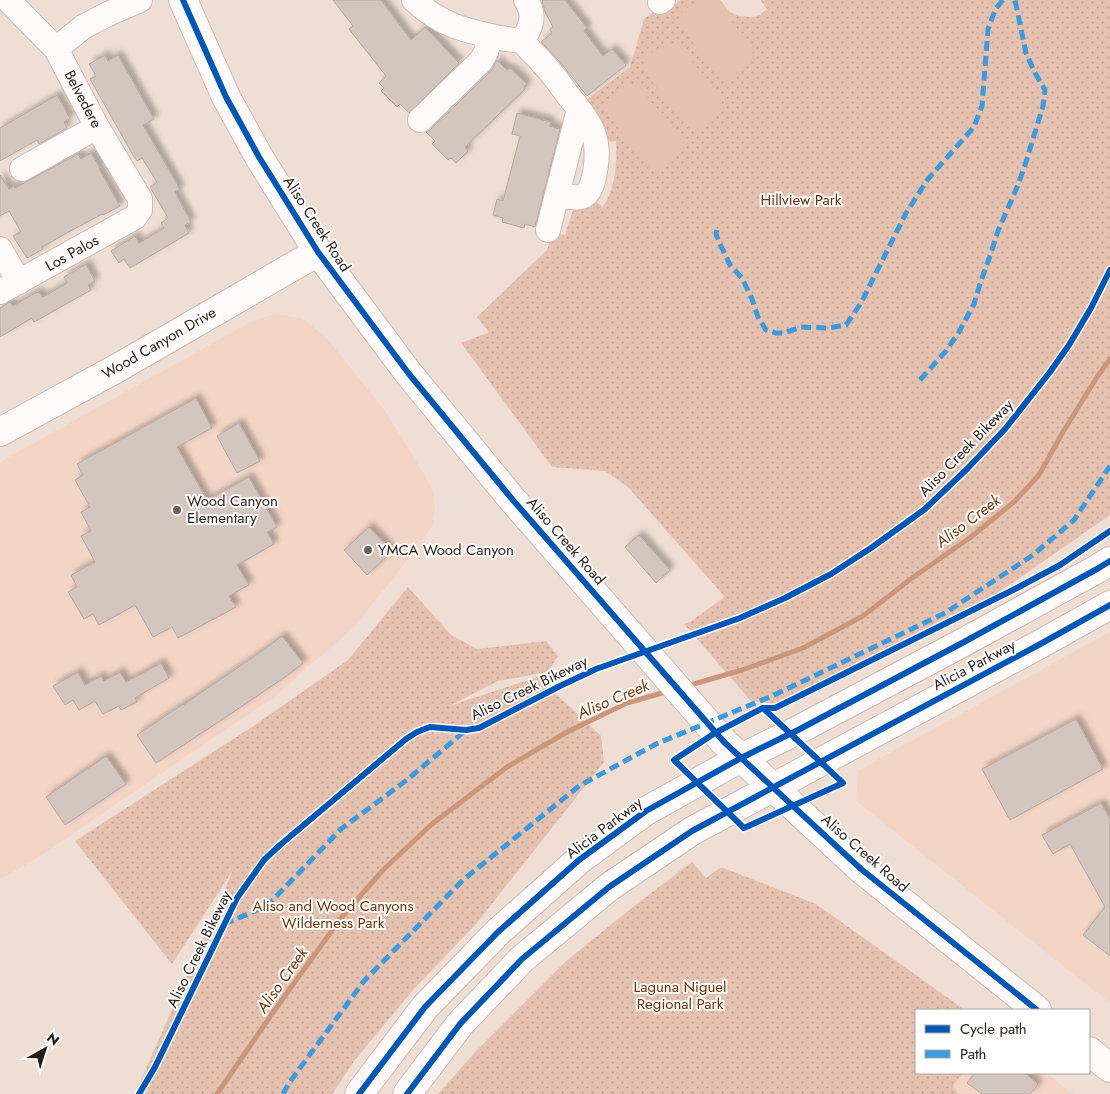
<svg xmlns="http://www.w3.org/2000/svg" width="1110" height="1094" font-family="Jost,sans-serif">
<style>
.built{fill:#f2d5c5}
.grass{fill:url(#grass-dots)}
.garden{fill:#e5c2af}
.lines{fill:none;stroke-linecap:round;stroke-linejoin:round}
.stream{stroke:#cb977a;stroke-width:5}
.building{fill:#d2c6be;stroke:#b6a9a2;filter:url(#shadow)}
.minor-casing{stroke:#cabcb4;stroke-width:26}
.major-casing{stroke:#cabcb4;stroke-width:30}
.minor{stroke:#fdfaf9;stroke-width:24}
.major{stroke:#fdfaf9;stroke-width:28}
.quiet{stroke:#3c9bdf;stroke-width:5;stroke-dasharray:10 5;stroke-linecap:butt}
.cycleway-casing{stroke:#fff;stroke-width:9}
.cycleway{stroke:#0057b8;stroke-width:6}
.poi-dot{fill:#6c5f58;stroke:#fff;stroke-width:2}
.labels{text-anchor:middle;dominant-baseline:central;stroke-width:4;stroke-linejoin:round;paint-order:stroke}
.street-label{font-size:15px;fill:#261b15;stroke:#fff}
.park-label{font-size:15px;fill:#6e3001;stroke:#fff}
.poi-label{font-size:15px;fill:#261b15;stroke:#fff;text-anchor:start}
.water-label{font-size:16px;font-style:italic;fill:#76380b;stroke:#fff}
</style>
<defs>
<pattern id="grass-dots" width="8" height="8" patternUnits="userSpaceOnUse" patternTransform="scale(1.25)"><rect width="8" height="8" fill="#e5c2af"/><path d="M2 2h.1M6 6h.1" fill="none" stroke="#c4a696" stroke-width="1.8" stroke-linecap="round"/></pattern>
<filter id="shadow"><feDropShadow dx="4.5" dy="-4.5" stdDeviation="2.5" flood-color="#0004"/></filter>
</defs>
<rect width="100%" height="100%" fill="#efded4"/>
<path class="built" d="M274,314L301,318L325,336L385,411L424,474L433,492L435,508L432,526L417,548L354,627L275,696L37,858L8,875L0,878V462L251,322Z
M1110,632V1003L856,801L859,770Z
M963,1073H1046L1073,1094H957L953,1086Z"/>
<path class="grass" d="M680,0H720L730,12L738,16L752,17L760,15L767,9L761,1V0H1110V515L995,595L964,611L776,704L751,701L684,624L690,622L723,598L724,596L628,487L605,471L552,467L461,343L489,332L477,317L547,250L552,234L555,233L565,235L574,207L594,200L603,207C616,186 617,165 616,141L604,142L585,101L630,67L644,19L660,7L667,10Z
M408,587L451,635L477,649L546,641L558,656L548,672L498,681L449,706L538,677L601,736L604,762L476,924L413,990L355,1060L332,1094H135L233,870L172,964L75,841L255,725L348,660Z
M692,862L706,878L721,867L816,904L965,1010H916V1073H963L953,1086L958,1094H438L477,1050L566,961L638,903Z"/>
<path class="garden" d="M698,0H716L753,50L752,60L728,79L718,76L678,23L682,12Z
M667,42L680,45L722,100L721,111L699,128L687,127L643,70L644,58Z
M625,85L639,86L683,142L681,152L659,171L649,168L605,111L606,101Z"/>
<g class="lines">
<path class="stream" d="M687,686L742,670L803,648L863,616L912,578L971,537L1015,501L1039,475L1063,432L1097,377L1110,359
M217,1094L274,1011L341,918L383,870L432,824L507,767L567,732L627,703L669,691"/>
</g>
<path class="building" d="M333,0H381L411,40L425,27L459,63L409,113L400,104L397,107L381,91L384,88L379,83L386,76L349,29L353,26Z
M542,0H565L587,28L584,31L603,56L612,49L626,65L587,96L560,62L541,42L552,33L550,29L553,27L545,12Z
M105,55L108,61L118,55L154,119L143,125L180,189L175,192L191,222L185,225L189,233L130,268L124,259L119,263L111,251L135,236L139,243L164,228L161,223L168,218L150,187L157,182L142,158L137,161L134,157L90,79L96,76L89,64Z
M497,60L507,70L510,68L527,84L524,87L525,89L465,147L468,151L456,163L451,158L448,160L432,144L435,141L426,132L430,130L491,71Z
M57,95L70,118L64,122L67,128L39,144L37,140L0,161V128Z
M517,113L551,122L549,126L560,129L535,227L525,224L524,228L502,222L503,218L493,215L497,199L503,201L520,136L512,134Z
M91,153L100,168L99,169L120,206L103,215L102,214L76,228L42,247L43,249L27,258L13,236L21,232L9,211L0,216V175L9,189L14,186L15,188L78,154L81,159Z
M86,264L95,281L88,285L91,290L34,322L32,318L0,337V308L10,302L13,306L35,293L39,292L43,297L67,283L64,277Z
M196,398L212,428L177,447L207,500L249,477L277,527L267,532L274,544L237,565L249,585L229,596L236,607L178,638L172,627L153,637L135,605L99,625L93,614L84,619L68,592L77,587L71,575L95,562L81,536L91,531L81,512L90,507L75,480L83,475L77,464Z
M239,423L260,461L237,473L217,436Z
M369,527L392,551L367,575L344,550Z
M639,535L670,570L656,583L625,547Z
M282,636L303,663L285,677L226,717L156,763L137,735L183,704V705L265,649Z
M161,663L169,678L135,698L137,702L121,710L119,706L103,714L95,701L79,710L73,700L65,705L53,686L78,672L85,685L101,676L104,681L120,672L126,682Z
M1076,719L1103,769L1010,820L982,769Z
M106,756L126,784L65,825L46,797Z
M1101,803L1110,819V956L1083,935L1105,907L1070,844L1053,854L1042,835Z
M975,1073H1025L1038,1084L1030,1094H982L967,1083Z"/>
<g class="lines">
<g class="minor-casing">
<path id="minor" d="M414,0C442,26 464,30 500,38C505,39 518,40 522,42C525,43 528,48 530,50C544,63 556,78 567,94C576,105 587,118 593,132C599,148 597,165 593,181C587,203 575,198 557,194
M660,2L663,0
M522,42C531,27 536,16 526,0
M56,49L83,27L108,14L140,0
M420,120L481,61L486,52L490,36
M22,169L97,127
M548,230L579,109
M0,249L19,282
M0,292L135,217L140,210V199L97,127L56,49L8,0"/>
</g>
<g class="major-casing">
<path id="major" d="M183,0L226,97L259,157L318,252L409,374L512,499L724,742L861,869L1037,1010
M0,432L121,366L318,252
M1089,1051L1110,1068
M359,1094L425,1007L498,932L579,860L646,811L741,758L798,730L964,642L1097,569L1110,561
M407,1094L460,1024L522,959L609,887L692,831L1044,642L1110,605"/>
</g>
<use href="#minor" class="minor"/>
<use href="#major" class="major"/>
<path class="quiet" d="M717,230L716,234L720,244L730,265L742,278L752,299L758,317L766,330L776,333H784L801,327L828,328L846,325L861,303L906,213L928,179L974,127L982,106L988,29L996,8L1003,0
M920,380L946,351L959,332L974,304L980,284L991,253L998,231L1018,185L1026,162L1043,106L1045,90L1034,71L1026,53L1015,0
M224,924L267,906L341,829L407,780L466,730
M283,1094L289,1083L364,981L463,880L579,786L656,744L772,696L945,613L1033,555L1074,520L1110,466"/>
<g class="cycleway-casing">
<path id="cycleway" d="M183,0L226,97L259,157L318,252L409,374L512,499L724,742L861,869L1037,1010
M763,708L843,783L744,828L674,760L715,733L763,708H775L1015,589L1060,565L1110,531
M139,1094L155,1067L237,898L264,860L280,845L406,739L417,732L430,727L466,730L479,728L560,686L596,669L740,618L785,598L831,574L871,548L925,509L967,469L1005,429L1050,372L1069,345L1091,308L1110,270
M359,1094L425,1007L498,932L579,860L646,811L741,758L798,730L964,642L1097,569L1110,561
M407,1094L460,1024L522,959L609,887L692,831L1044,642L1110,605"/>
</g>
<use href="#cycleway" class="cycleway"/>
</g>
<g class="poi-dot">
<circle cx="177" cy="510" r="5"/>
<circle cx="368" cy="550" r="5"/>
</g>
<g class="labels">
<g class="street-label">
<text transform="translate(83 99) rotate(62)">Belvedere</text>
<text transform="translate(317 224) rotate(57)">Aliso Creek Road</text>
<text transform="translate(72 253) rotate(-29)">Los Palos</text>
<text transform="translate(159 343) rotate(-30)">Wood Canyon Drive</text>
<text transform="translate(966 448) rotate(-46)">Aliso Creek Bikeway</text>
<text transform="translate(566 541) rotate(49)">Aliso Creek Road</text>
<text transform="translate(974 665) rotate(-28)">Alicia Parkway</text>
<text transform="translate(529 688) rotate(-26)">Aliso Creek Bikeway</text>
<text transform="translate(604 828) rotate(-37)">Alicia Parkway</text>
<text transform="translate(865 853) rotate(41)">Aliso Creek Road</text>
<text transform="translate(199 949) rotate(-64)">Aliso Creek Bikeway</text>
</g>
<g class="park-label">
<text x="801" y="200">Hillview Park</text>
<text x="333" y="906">Aliso and Wood Canyons<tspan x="333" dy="17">Wilderness Park</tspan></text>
<text x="680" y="987">Laguna Niguel<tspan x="680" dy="17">Regional Park</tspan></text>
</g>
<g class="poi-label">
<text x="187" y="501">Wood Canyon<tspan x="187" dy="17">Elementary</tspan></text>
<text x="378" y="550">YMCA Wood Canyon</text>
</g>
<g class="water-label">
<text transform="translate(968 521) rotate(-37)">Aliso Creek</text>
<text transform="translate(613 699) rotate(-23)">Aliso Creek</text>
<text transform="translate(282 980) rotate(-55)">Aliso Creek</text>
</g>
</g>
<rect x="915" y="1009" width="175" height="65" fill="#ffffff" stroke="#a8a4a1"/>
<rect x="925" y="1025" width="25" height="8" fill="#0057b8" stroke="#a8a4a1"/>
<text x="960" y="1034" font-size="15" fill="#261b15">Cycle path</text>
<rect x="925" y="1050" width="25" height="8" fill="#3c9bdf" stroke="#a8a4a1"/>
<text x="960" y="1059" font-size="15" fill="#261b15">Path</text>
<g transform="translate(45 1049) rotate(39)" stroke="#ffffff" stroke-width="4" paint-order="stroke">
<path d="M0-4L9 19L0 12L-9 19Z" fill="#261b15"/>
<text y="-8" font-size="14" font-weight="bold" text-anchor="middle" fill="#261b15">N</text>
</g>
</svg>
